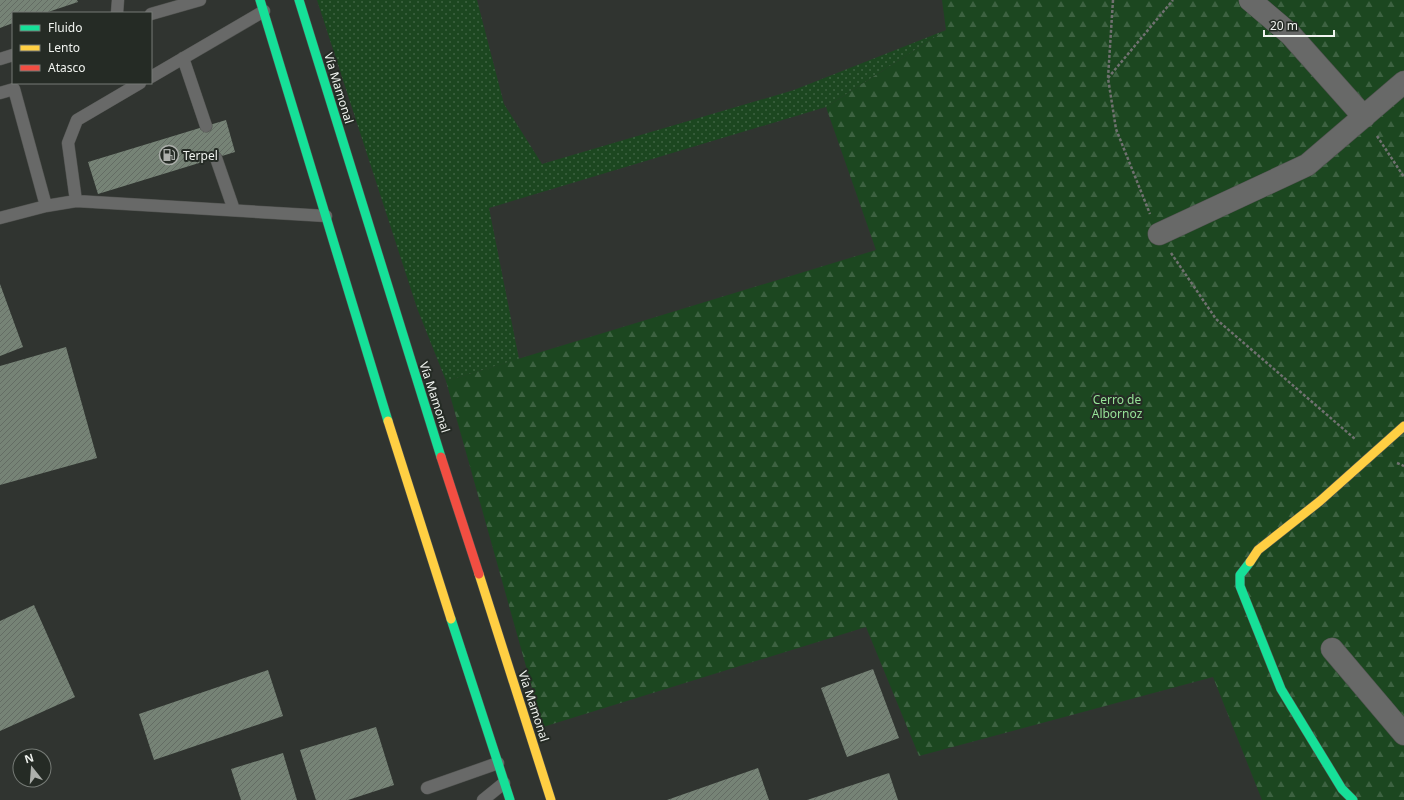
<svg xmlns="http://www.w3.org/2000/svg" width="1404" height="800" font-family="'Noto Sans',sans-serif">
<style>
.grass{fill:url(#grass-dots)}
.forest{fill:url(#forest-firs)}
.building{fill:url(#building-hatch)}
.lines{fill:none;stroke-linecap:round;stroke-linejoin:round}
.lane-casing{stroke:#50524f;stroke-width:13}
.street-casing{stroke:#50524f;stroke-width:23}
.fast-casing{stroke:#50524f;stroke-width:10}
.slow-casing{stroke:#50524f;stroke-width:10}
.jam-casing{stroke:#50524f;stroke-width:10}
.path{stroke:#707170;stroke-width:2.5;stroke-dasharray:3 2;stroke-linecap:butt}
.lane{stroke:#686968;stroke-width:12}
.street{stroke:#686968;stroke-width:22}
.fast{stroke:#16e098;stroke-width:9}
.slow{stroke:#ffcf43;stroke-width:9}
.jam{stroke:#f24e42;stroke-width:9}
.labels{text-anchor:middle;dominant-baseline:central;stroke-width:4;stroke-linejoin:round;paint-order:stroke}
.street-label{font-size:12px;fill:#f0f3ef;stroke:#252b25}
.poi-label{font-size:12px;fill:#f0f3ef;stroke:#252b25;text-anchor:start}
.park-label{font-size:12px;fill:#97e398;stroke:#252b25}
</style>
<defs>
<pattern id="grass-dots" width="8" height="8" patternUnits="userSpaceOnUse"><rect width="8" height="8" fill="#1c4720"/><path d="M2 2h.1M6 6h.1" fill="none" stroke="#3d6241" stroke-width="1.8" stroke-linecap="round"/></pattern>
<pattern id="forest-firs" width="22" height="20" patternUnits="userSpaceOnUse"><rect width="22" height="20" fill="#1c4720"/><path d="M5 1l3.5 6h-7zM16 11l3.5 6h-7z" fill="#3d6241"/></pattern>
<pattern id="building-hatch" width="6" height="6" patternUnits="userSpaceOnUse"><rect width="6" height="6" fill="#768376"/><path d="M-1 1l2-2M0 6l6-6M5 7l2-2" fill="none" stroke="#646c64"/></pattern>
</defs>
<rect width="100%" height="100%" fill="#303430"/>
<path class="grass" d="M317,0H477L504,104L542,164L794,90L946,30L826,107L489,208L519,359L446,381L417,308Z"/>
<path class="forest" d="M942,0H1404V800H1262L1213,677L919,756L866,627L543,727L446,381L876,250L826,107L946,30Z"/>
<path class="building" d="M0,0H77L78,2L45,13H13V23L0,28Z
M226,120L235,152L98,194L88,162Z
M0,284L23,347L0,356Z
M66,347L97,458L0,485V366Z
M34,605L75,697L0,731V621Z
M873,669L899,738L847,757L821,688Z
M268,670L283,716L154,760L139,714Z
M376,727L394,785L348,800H316L300,750Z
M283,753L297,800H241L231,769Z
M758,768L769,800H667Z
M889,773L898,800H807Z"/>
<g class="lines">
<g class="lane-casing">
<path id="lane" d="M117,13L118,0
M151,14L200,0
M183,58L206,126
M0,59L13,55
M151,77L264,11
M0,93L14,89L46,206
M216,158L234,210
M76,201L68,143L77,120L140,83
M0,218L46,206L76,201L326,216
M427,788L498,763
M483,800L504,783"/>
</g>
<g class="street-casing">
<path id="street" d="M1250,0L1290,34L1364,117
M1159,234L1307,165L1404,82
M1332,649L1404,734"/>
</g>
<g class="fast-casing">
<path id="fast" d="M260,0L388,421
M299,0L441,457
M1250,562L1240,575V586L1281,689L1342,789L1353,800
M451,619L510,800"/>
</g>
<g class="slow-casing">
<path id="slow" d="M388,421L451,619
M1250,562L1258,550L1320,501L1404,426
M479,574L551,800"/>
</g>
<g class="jam-casing">
<path id="jam" d="M441,457L479,574"/>
</g>
<path class="path" d="M1113,0L1108,78L1116,129L1150,214
M1108,78L1173,0
M1377,136L1404,177
M1171,253L1216,319L1355,439
M1397,463L1404,466"/>
<use href="#lane" class="lane"/>
<use href="#street" class="street"/>
<use href="#fast" class="fast"/>
<use href="#slow" class="slow"/>
<use href="#jam" class="jam"/>
</g>
<defs>
<g id="fuel-ring" transform="scale(1)"><circle r="9.5" fill="#252b25" stroke="#adb0ac" stroke-width="1.5"/><path d="M-5.5-6h7V0h2V4h1.3V-2.5L3-4.5l.8-.8L6-3V5H2.5V1h-1V6h-7ZM-4.2-4.7v3.2H.2V-4.7Z" fill="#adb0ac"/></g>
</defs>
<g fill-rule="evenodd">
<use href="#fuel-ring" x="169" y="155"/>
</g>
<g class="labels">
<g class="street-label">
<text transform="translate(339 88) rotate(73)">Vía Mamonal</text>
<text transform="translate(435 397) rotate(72)">Vía Mamonal</text>
<text transform="translate(534 706) rotate(72)">Vía Mamonal</text>
</g>
<g class="poi-label">
<text x="183" y="155">Terpel</text>
</g>
<g class="park-label">
<text x="1117" y="399">Cerro de<tspan x="1117" dy="14">Albornoz</tspan></text>
</g>
</g>
<rect x="12" y="12" width="140" height="72" fill="#252b25" stroke="#767b76"/>
<rect x="20" y="25" width="20" height="6" fill="#16e098" stroke="#767b76"/>
<text x="48" y="32" font-size="12" fill="#f0f3ef">Fluido</text>
<rect x="20" y="45" width="20" height="6" fill="#ffcf43" stroke="#767b76"/>
<text x="48" y="52" font-size="12" fill="#f0f3ef">Lento</text>
<rect x="20" y="65" width="20" height="6" fill="#f24e42" stroke="#767b76"/>
<text x="48" y="72" font-size="12" fill="#f0f3ef">Atasco</text>
<g transform="translate(32 768) rotate(343)"><circle r="19" fill="#252b25" stroke="#767b76"/>
<path d="M0-3L7 15L0 10L-7 15Z" fill="#adb0ac"/>
<text y="-6" font-size="11" font-weight="bold" text-anchor="middle" fill="#f0f3ef">N</text>
</g>
<path d="M1264 30v6h70v-6" fill="none" stroke="#f0f3ef" stroke-width="2"/>
<text x="1270" y="30" font-size="12" fill="#f0f3ef" stroke="#252b25" stroke-width="3" paint-order="stroke">20 m</text>
</svg>
